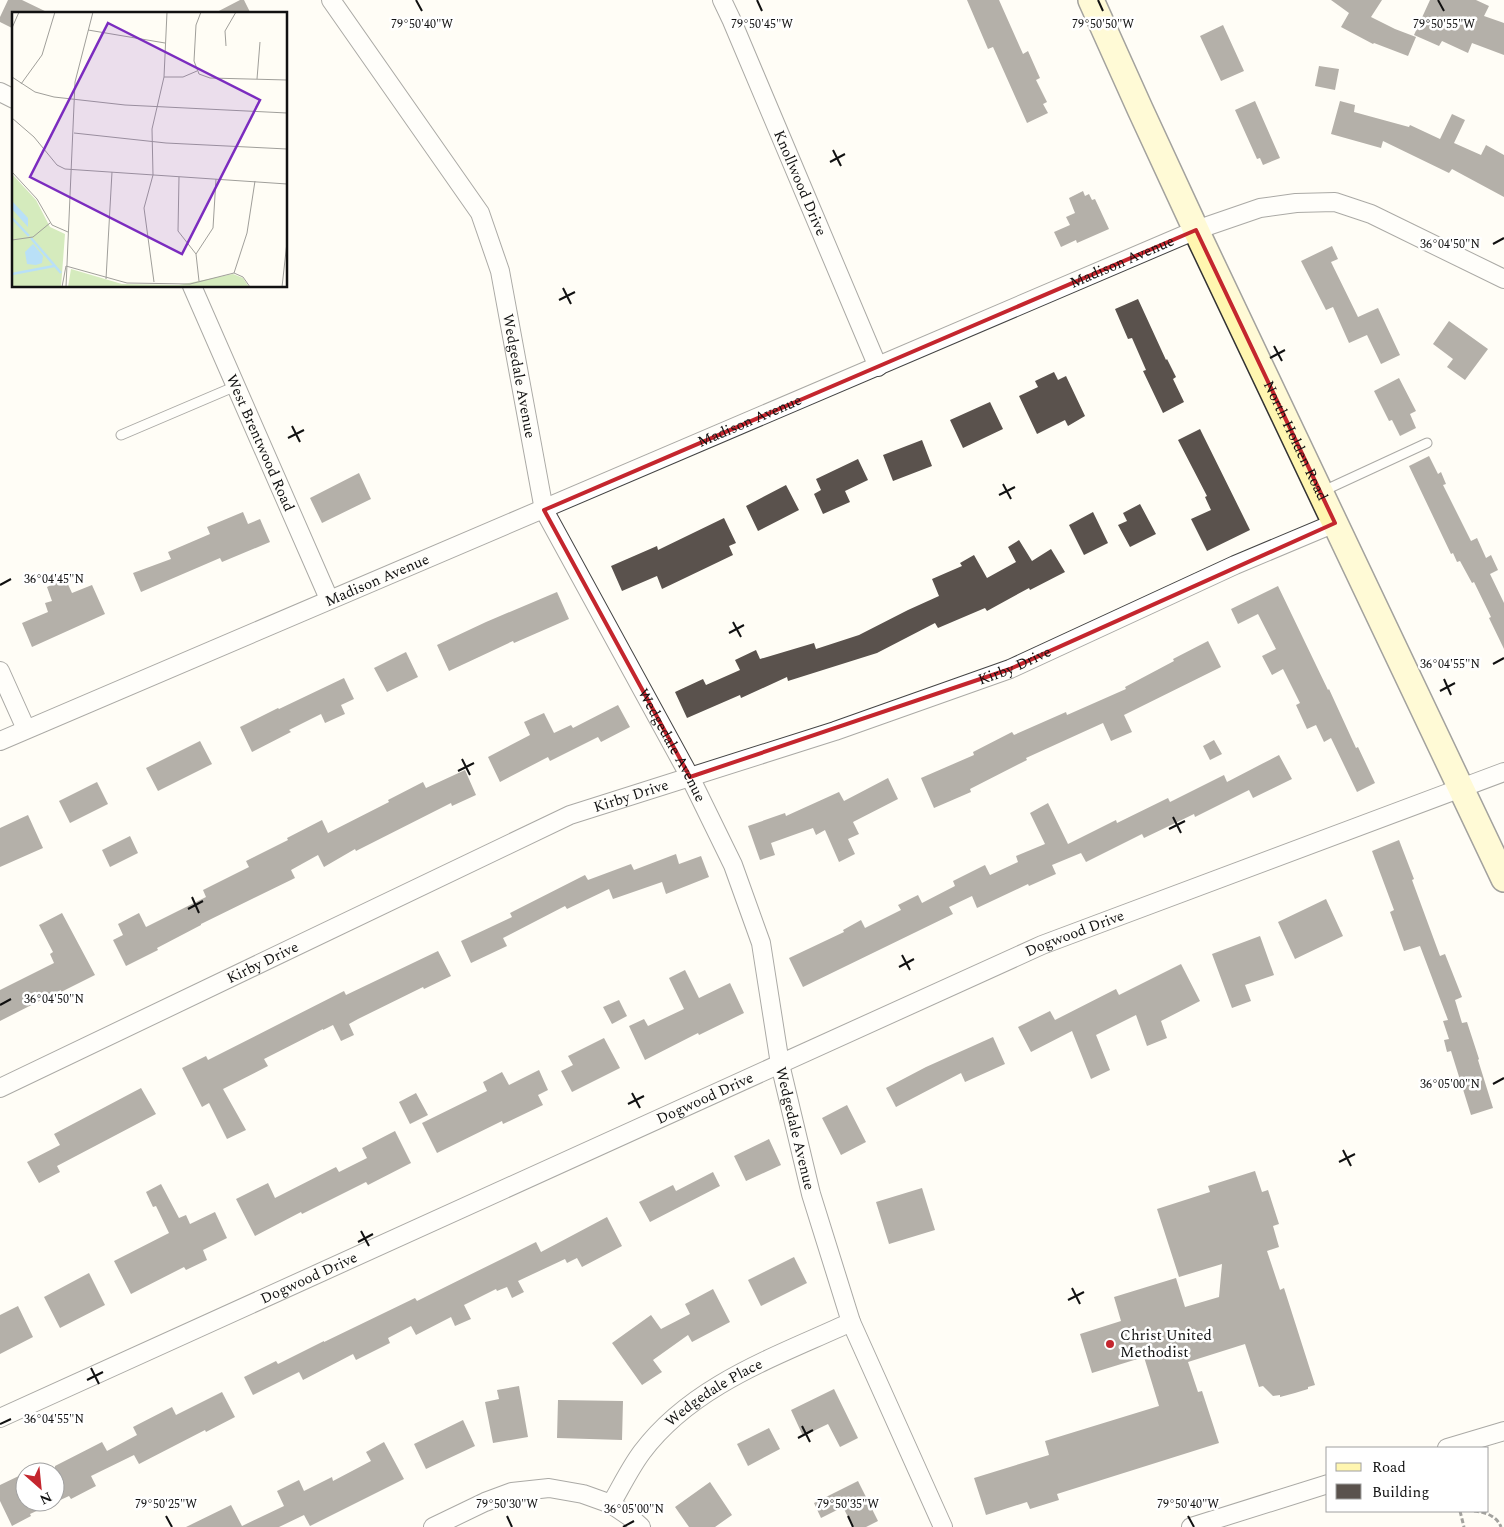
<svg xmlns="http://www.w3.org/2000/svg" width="1504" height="1527" font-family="Spectral,serif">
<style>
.building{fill:#5a524d}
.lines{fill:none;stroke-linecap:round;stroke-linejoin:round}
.lane-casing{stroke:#444;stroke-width:11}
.street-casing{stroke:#444;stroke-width:20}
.secondary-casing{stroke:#333;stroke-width:28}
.path{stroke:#333;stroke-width:3;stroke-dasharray:5 2.5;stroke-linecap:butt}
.lane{stroke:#fff;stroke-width:9}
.street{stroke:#fff;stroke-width:18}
.secondary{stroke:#fff6b0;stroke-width:25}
.marked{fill:none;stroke:#c4262e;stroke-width:4;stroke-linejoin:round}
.ticks{fill:none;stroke:#111;stroke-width:2}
.poi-dot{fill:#c4262e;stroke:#fff;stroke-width:2}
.labels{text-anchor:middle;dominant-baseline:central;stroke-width:5;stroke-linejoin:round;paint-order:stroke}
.street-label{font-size:15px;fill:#111;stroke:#fff}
.poi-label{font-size:15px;fill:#111;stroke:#fff;text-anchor:start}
.inset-river{fill:none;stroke:#b9e0f7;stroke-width:2.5}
.inset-road{fill:none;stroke:#a09f9a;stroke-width:1}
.view{fill:#7b2cbf;fill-opacity:0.15;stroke:#7b2cbf;stroke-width:2.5}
.inset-edge{fill:none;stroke:#111;stroke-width:2.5}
.ticks-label{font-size:12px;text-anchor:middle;fill:#111;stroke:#fff;stroke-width:5;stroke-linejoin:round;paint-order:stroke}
</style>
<rect width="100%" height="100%" fill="#fffdf5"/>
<path class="building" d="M8,0H22L51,14H14V29L0,22V17Z
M240,0H244L251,14H213Z
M967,0H999L1023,54L1028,51L1040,78L1036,80L1047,102L1043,104L1048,113L1027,123L993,47L988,49Z
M1331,0H1382L1371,17L1395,29L1416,37L1408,56L1374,43L1373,44L1341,27L1349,13Z
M1430,0H1476L1489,6L1484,16L1504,23V55L1472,43L1468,53L1442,41L1439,46L1414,35Z
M1223,25L1244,71L1221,81L1200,36Z
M1319,66L1339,69L1335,90L1315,86Z
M1255,101L1280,158L1263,165L1260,158L1257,159L1235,110Z
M1340,101L1355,105L1354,112L1409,127L1410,125L1440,139L1452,114L1465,120L1454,143L1481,155L1486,145L1504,155V197L1452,169L1449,173L1383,141L1381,148L1331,134Z
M1083,191L1085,196L1089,194L1092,200L1095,199L1109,229L1077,243L1076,240L1061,247L1054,232L1070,225L1066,217L1075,213L1069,198Z
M1332,246L1338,259L1331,262L1358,317L1378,308L1400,355L1381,364L1367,335L1349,343L1333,307L1326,310L1301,261Z
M1138,299L1166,360L1167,359L1176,377L1173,379L1184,402L1163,413L1143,371L1146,370L1132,338L1128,339L1115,309Z
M1449,321L1488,349L1465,380L1447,367L1453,359L1433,344Z
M1054,372L1058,380L1066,376L1085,416L1068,426L1065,420L1037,434L1019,396L1038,387L1035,381Z
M1399,378L1416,411L1410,414L1416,428L1400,436L1392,420L1389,421L1374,391Z
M990,402L1003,429L963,448L950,420Z
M1200,429L1250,530L1207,551L1191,519L1211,510L1205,497L1207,496L1178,440Z
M922,440L932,466L893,481L883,455Z
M1429,456L1438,474L1441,472L1446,484L1443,485L1471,541L1477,538L1486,558L1491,555L1498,570L1490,574L1504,603V649L1489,618L1491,617L1474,582L1472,583L1460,561L1457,562L1453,553L1451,554L1409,466Z
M858,459L868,480L845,491L850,502L823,514L814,494L821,490L816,479Z
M359,473L371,499L322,523L310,498Z
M786,485L799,510L758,531L746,506Z
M1140,504L1156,534L1130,547L1118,525L1127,521L1123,513Z
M243,512L248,524L260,519L270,542L222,562L220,558L141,592L133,573L171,559L168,552L210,534L207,527Z
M1093,512L1108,543L1084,555L1069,525Z
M724,518L736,543L729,546L733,555L662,589L657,576L622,591L611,566L657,546L658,550Z
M1019,540L1032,561L1051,549L1065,572L1030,590L1029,588L987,611L985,608L938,628L935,623L877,653L788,681L787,677L741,698L740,695L687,718L675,692L703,679L706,685L740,670L735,660L756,650L760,659L814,643L816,649L859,635L908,610L939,596L932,579L962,566L960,563L974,555L987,578L1016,562L1008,547Z
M65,578L72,593L92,585L105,614L32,647L22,623L48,612L45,603L52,601L47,587Z
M1278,586L1328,690L1329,689L1356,748L1358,747L1375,783L1357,792L1331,738L1324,742L1316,725L1307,729L1296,705L1300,703L1283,669L1272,675L1262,656L1276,649L1258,614L1238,624L1231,609Z
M557,592L569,619L514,643L513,641L449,671L437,645L486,622Z
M1208,641L1221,667L1124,715L1132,732L1111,741L1103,723L1026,758L1027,760L970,789L971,792L934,808L921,778L974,755L973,752L1012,732L1014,735L1066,712L1067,715L1126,689L1125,687L1174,661L1173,659Z
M406,652L418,677L387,692L374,668Z
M344,678L354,699L341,705L345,714L325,723L321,714L289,730L291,732L252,752L240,727L278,708L279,709Z
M618,705L630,727L601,742L598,737L550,761L548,757L500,782L488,757L530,735L524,722L544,713L554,733L571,725L573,728Z
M1214,740L1222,754L1210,760L1203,746Z
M200,741L212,764L158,791L146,768Z
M1279,755L1292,779L1253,798L1249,790L1195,817L1194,814L1144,838L1142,834L1086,862L1081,853L1052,865L1056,874L1029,886L1028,884L977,908L972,896L949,907L953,914L803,987L789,958L844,932L843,930L861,920L865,928L901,910L898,905L918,895L922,903L955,886L953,881L985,865L990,875L1018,862L1016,856L1045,844L1030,813L1048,803L1068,844L1116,820L1117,823L1168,798L1170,802L1224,775L1227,782Z
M465,770L476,795L452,806L451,803L356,851L355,849L324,867L318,855L291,870L295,878L201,924V925L157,948L158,950L126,966L113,940L123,935L118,924L139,913L146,927L206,897L203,890L249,867L246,861L288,840L287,838L322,820L328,833L389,802L388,800L423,782L426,788Z
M888,778L898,799L853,822L859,834L848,839L855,854L839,862L825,830L816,835L813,828L771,843L775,855L760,860L748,826L785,813L786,816L839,792L844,801Z
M97,782L108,804L70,823L59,801Z
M28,815L43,848L0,867V828Z
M130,836L138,853L110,867L102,850Z
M1399,840L1414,879L1412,880L1440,956L1445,954L1462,997L1455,1000L1462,1023L1467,1022L1479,1059L1478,1060L1493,1108L1471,1115L1451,1051L1447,1052L1444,1040L1449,1039L1443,1021L1448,1020L1420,946L1404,951L1390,912L1394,910L1372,851Z
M676,854L679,864L701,856L709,877L666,894L662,882L613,899L609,889L567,909L565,906L503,938L507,946L471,963L461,941L512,917L510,913L585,875L588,880L631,864L634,870Z
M1326,899L1343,936L1295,959L1278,922Z
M62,913L95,975L61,992V990L0,1021V990L54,963L50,954L53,952L39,925Z
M1260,936L1274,975L1245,985L1251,1001L1232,1008L1212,954Z
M438,951L451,976L424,989L423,987L358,1019L349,1024L354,1035L341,1041L333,1025L323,1030V1029L264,1059L268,1066L223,1089L246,1130L227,1139L209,1103L202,1107L182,1068L206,1056L208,1060L344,991L346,995Z
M1181,964L1200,1001L1161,1021L1167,1038L1147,1046L1136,1015L1096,1035L1110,1070L1091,1079L1072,1031L1031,1052L1018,1027L1050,1011L1055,1020L1116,989L1119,995Z
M685,970L699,998L730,983L744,1013L699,1035L698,1033L645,1060L629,1026L644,1019L648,1026L684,1009L669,978Z
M619,1000L627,1016L612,1024L603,1007Z
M993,1037L1005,1064L965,1082L961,1073L896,1107L886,1088L926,1067Z
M604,1038L620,1068L572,1092L561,1071L573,1065L568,1056Z
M539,1070L548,1090L538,1095L543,1105L503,1124L502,1121L437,1153L422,1123L487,1091L483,1082L502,1072L509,1085Z
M141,1088L156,1114L57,1166L60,1172L39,1183L27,1162L60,1145L54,1134Z
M416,1093L428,1115L410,1124L399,1102Z
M847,1105L866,1142L841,1155L822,1118Z
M395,1131L411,1163L368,1185L366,1182L302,1214L301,1212L255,1236L236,1199L268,1183L275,1198L336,1167L339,1172L367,1158L362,1148Z
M769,1139L781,1165L746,1181L734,1156Z
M1255,1171L1262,1192L1268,1190L1279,1224L1273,1226L1279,1247L1267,1251L1280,1290L1284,1288L1315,1385L1308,1387V1389L1295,1393L1280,1397V1395L1273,1396L1263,1386L1259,1387L1245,1344L1188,1362L1198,1392L1202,1391L1219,1443L1057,1494L1059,1500L1030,1509L1027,1502L986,1515L974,1478L1049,1455L1045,1441L1159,1406L1144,1357L1092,1373L1080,1334L1121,1321L1114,1297L1176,1278L1185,1307L1219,1297L1222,1264L1179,1277L1157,1209L1210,1192L1208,1186Z
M713,1172L720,1186L650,1222L639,1202L673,1185L676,1191Z
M161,1184L179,1218L186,1215L190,1224L215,1212L227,1238L203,1250L207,1260L186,1270L184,1267L131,1294L114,1261L169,1233L156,1206L153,1207L146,1192Z
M922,1188L935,1230L889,1244L876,1202Z
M607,1217L622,1246L582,1267L577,1258L567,1263L565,1259L518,1281L524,1292L512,1298L507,1287L497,1291L496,1289L464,1305L471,1319L455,1326L451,1317L416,1335L411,1326L388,1338L390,1343L356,1360L353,1354L303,1380L299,1372L253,1395L244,1377L276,1361L278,1364L324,1341V1342L415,1298L417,1301L536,1242L541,1252Z
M794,1257L807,1283L761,1306L748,1280Z
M89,1273L105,1305L60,1328L44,1297Z
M713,1289L730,1322L692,1342L688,1335L653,1360L662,1372L642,1385L612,1343L651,1315L661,1329L690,1314L685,1304Z
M18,1306L33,1337L0,1354V1315Z
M519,1386L528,1437L493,1443L485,1402L499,1399L497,1390Z
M834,1389L858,1438L840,1447L828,1424L803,1436L791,1410Z
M222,1392L235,1417L206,1432L205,1430L139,1464L134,1455L91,1476L96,1486L71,1499L69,1496L30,1514L31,1516L12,1526L0,1501V1485L25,1473V1502H55V1466L102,1442L107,1451L137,1435L133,1427L172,1407L176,1415Z
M558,1400L623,1401L622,1440L557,1438Z
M463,1420L475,1446L426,1469L414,1444Z
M769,1428L780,1449L748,1466L737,1444Z
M384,1442L404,1479L310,1526L304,1515L279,1527H186L231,1505L242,1526L284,1506L277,1491L299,1480L304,1491L332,1477L333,1481L371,1461L366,1452Z
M858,1481L878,1521L866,1527H853L843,1507L821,1518L814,1503Z
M710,1482L732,1515L715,1527H689L675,1507Z"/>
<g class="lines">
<g class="lane-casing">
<path id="lane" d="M121,435L236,386
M1321,492L1427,443"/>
</g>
<g class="street-casing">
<g id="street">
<path id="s1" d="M331,0L480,213L500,271L544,510L690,777L733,865L761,943L780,1064L811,1194L851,1322L943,1527"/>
<path id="s2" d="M722,0L732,21L878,367"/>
<path d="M0,92L14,99"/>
<path id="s3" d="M192,286L329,599"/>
<path d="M0,671L26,729"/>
<path id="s4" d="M0,741L1196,230L1260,208L1296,203L1335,202L1371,214L1504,279"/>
<path id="s5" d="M0,1088L570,815L835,731L1010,669L1235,565L1335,523"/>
<path id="s6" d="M0,1418L1042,945L1504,772"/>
<path d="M1447,1448L1504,1431"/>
<path id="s7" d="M611,1504C621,1487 630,1468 642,1452C693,1384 778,1356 851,1322"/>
<path d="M433,1527L485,1502L512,1492L549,1488L583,1494L611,1504L630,1517L641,1527"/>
<path d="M1191,1527L1328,1484"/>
</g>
</g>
<g class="secondary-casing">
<g id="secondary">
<path id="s8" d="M1091,0L1140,109L1202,243L1504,879"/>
</g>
</g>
<path class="path" d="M1460,1511L1464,1527
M1474,1511C1485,1512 1497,1516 1501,1527"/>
<use href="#lane" class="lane"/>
<use href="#street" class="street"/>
<use href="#secondary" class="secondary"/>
</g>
<path d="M0 0H1504V1527H0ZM1196,230L1335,523L1010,669L690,777L544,510Z" fill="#fffdf5" fill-opacity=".55" fill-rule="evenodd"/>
<path class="marked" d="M1196,230L1335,523L1010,669L690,777L544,510Z"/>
<path class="ticks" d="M416,0L422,11M757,0L762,11M1098,0L1103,11M1438,0L1444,11M833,150L841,166M830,162L845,154M1493,244L1504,238M563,288L571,304M559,300L575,292M1274,346L1282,361M1270,358L1285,350M292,426L300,442M288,438L304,430M1003,484L1011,499M999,495L1015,487M0,585L11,579M733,622L741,637M729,633L744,625M1493,664L1504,658M1444,679L1451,695M1440,691L1455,683M462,759L470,775M458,771L474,763M1173,817L1181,833M1169,829L1185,821M192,897L199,913M188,909L203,901M902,955L910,970M899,967L914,959M0,1005L11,999M1493,1084L1504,1078M632,1093L640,1108M628,1104L644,1096M1343,1150L1351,1166M1339,1162L1355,1154M361,1231L369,1246M358,1242L373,1234M1072,1288L1080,1304M1068,1300L1084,1292M91,1368L99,1384M87,1380L103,1372M0,1424L11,1419M802,1426L810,1442M798,1438L813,1430M166,1516L172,1527M507,1516L512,1527M848,1516L853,1527M1188,1516L1194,1527M623,1527L634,1521"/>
<circle class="poi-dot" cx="1110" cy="1344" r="5"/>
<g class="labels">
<g class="street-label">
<text stroke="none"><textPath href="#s2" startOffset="199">Knollwood Drive</textPath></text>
<text stroke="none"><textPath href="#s4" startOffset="1220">Madison Avenue</textPath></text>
<text stroke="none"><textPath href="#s1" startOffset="428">Wedgedale Avenue</textPath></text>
<text stroke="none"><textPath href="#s4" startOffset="815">Madison Avenue</textPath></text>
<text stroke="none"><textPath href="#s8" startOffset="486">North Holden Road</textPath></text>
<text stroke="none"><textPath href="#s3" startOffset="171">West Brentwood Road</textPath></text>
<text stroke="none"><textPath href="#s4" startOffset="410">Madison Avenue</textPath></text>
<text stroke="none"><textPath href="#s5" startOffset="1101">Kirby Drive</textPath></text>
<text stroke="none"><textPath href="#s1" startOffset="832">Wedgedale Avenue</textPath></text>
<text stroke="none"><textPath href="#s5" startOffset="696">Kirby Drive</textPath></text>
<text stroke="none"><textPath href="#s6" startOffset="1179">Dogwood Drive</textPath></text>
<text stroke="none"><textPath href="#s5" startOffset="291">Kirby Drive</textPath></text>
<text stroke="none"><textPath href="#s6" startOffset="774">Dogwood Drive</textPath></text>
<text stroke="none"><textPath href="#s1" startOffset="1238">Wedgedale Avenue</textPath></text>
<text stroke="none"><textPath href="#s6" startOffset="339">Dogwood Drive</textPath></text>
<text stroke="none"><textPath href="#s7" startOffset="155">Wedgedale Place</textPath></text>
</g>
<g class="poi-label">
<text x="1120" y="1335">Christ United<tspan x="1120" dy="17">Methodist</tspan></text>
</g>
</g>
<g transform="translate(12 12)">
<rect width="275" height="275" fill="#fffdf5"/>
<path d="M0,162L24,188L38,215L53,222L49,275H0ZM59,257L110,272L167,273L221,262L231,266L237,275H56Z" fill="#d5ebbd"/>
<path d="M0,189L16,206V215L0,197ZM21,232L31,244L30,251L24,253L15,252L13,240Z" fill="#b9e0f7"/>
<path class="inset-river" d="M0,206L17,224M19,226L49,261M0,262L42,254"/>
<path class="inset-road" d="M189,0L184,13L182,49L187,62L198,66L275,68M0,16L7,0M76,18L153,31M214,34L213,19L224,0M0,65L23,80L42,85L113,93L275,101M152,65H171L185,59M245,67L248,30M9,72L30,43L43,0M0,106L22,125L45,153L53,157L275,172M62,121L154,131L275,137M0,160L25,187L40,213L56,220M167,165L166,219L184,242M0,228L21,225L38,211M184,242L201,216L204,167M184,242L187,269M54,254L115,271L178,272L222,261L231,265L238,275M222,261L235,221L243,169M94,267L100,160M142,270L132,196L141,163L140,117L152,65L155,0M50,275L54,254M54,275L63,70L81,0M270,275L275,230"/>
<path class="view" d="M96,11L248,88L170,242L18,165Z"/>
<rect width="275" height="275" class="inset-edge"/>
</g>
<g class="ticks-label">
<text x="422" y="28">79°50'40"W</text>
<text x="762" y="28">79°50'45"W</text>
<text x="1103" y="28">79°50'50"W</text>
<text x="1444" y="28">79°50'55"W</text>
<text x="1450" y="248">36°04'50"N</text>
<text x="54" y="583">36°04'45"N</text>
<text x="1450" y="668">36°04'55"N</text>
<text x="54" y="1003">36°04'50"N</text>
<text x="1450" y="1088">36°05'00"N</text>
<text x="54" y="1423">36°04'55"N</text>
<text x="166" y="1508">79°50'25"W</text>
<text x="507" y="1508">79°50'30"W</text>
<text x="848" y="1508">79°50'35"W</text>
<text x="1188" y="1508">79°50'40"W</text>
<text x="634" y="1513">36°05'00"N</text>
</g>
<rect x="1326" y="1447" width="162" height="65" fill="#ffffff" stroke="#a0a0a0"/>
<rect x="1336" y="1463" width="25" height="8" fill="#fff6b0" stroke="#a0a0a0"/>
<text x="1372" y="1472" font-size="15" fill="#111111">Road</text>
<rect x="1336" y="1484" width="25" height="15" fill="#5a524d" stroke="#a0a0a0"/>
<text x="1372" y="1497" font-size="15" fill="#111111">Building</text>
<g transform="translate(40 1487) rotate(153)"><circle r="24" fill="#ffffff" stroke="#a0a0a0"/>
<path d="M0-4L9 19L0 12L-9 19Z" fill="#c4262e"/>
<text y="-8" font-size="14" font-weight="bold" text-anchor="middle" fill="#111111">N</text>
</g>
</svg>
